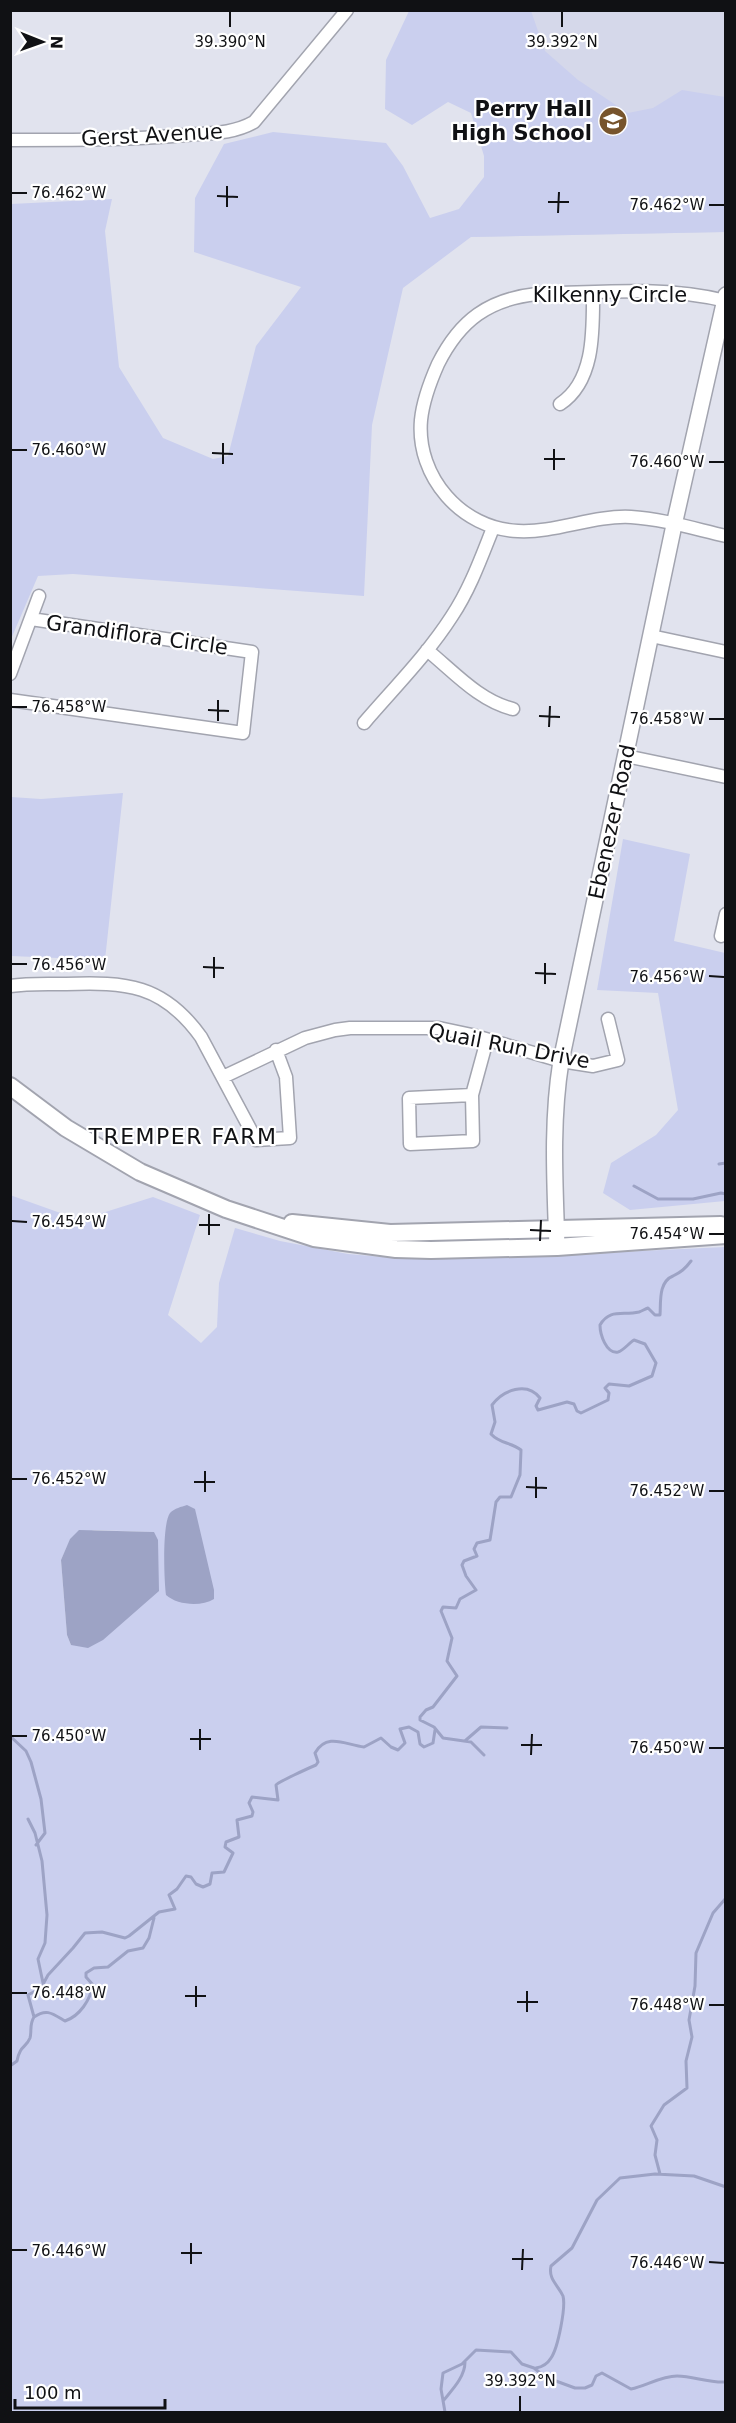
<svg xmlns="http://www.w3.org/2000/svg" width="736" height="2423" font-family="'DejaVu Sans',sans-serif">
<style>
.built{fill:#d5d8ea}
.green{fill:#cacfee;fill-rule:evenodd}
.water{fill:#9da3c5}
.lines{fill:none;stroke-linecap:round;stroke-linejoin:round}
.stream{stroke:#9da3c5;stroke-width:3}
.minor-casing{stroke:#a2a4af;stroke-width:15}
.tertiary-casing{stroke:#a2a4af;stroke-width:18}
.secondary-casing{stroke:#a2a4af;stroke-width:20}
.minor{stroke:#fff;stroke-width:12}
.tertiary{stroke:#fff;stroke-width:15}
.secondary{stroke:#fff;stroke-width:16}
.ticks{fill:none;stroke:#101114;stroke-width:2}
.labels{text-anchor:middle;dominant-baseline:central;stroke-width:4.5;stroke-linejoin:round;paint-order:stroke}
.poi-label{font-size:21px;font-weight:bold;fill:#101114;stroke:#fff;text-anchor:end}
.street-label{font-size:21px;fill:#101114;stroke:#fff}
.neighbourhood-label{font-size:22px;letter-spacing:1.5px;fill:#101114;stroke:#fff}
.ticks-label{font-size:15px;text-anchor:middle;fill:#101114;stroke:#fff;stroke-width:4.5;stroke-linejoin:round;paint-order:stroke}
</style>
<rect width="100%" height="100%" fill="#e1e3ee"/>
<path class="built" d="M530,11H725V232L471,237Z"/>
<path class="green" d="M409,11H531L545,51L578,80L628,113L653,108L682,90L725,97V232L471,237L403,288L372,425L364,596L73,574L38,576L11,639V204L112,199L105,231L119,367L163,438L213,459L228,456L256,346L301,287L194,252L195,198L224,144L273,132L386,143L403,166L430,218L459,209L484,177V156L471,113L448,102L412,125L385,109L386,60Z
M123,793L105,960L11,956V797L41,799Z
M623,839L690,854L674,941L725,953V1201L630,1210L603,1193L611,1163L656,1135L678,1110L658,993L597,990Z
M10,1195L80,1220L153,1197L200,1215L168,1315L201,1343L217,1327L219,1283L235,1228L280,1241L348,1254L395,1258L468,1259L725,1247V2412H11ZM94,1530L154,1532L71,1645L67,1635L61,1560L70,1540Z"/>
<path class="water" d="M187,1505L195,1509L214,1590V1599C201,1607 177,1605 166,1595C164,1580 162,1524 170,1513C175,1508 181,1507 187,1505Z
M79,1530L154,1532L158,1540L159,1591L103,1640L88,1648L71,1645L67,1635L61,1560L70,1539Z"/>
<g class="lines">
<path class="stream" d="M719,1164L726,1163
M634,1186L658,1199H693L721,1193L726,1194
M10,1736L26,1751L31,1762L41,1799L45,1833L36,1845
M466,1740L481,1727L507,1728
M484,1755L471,1742L443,1738L434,1727L420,1720V1717L426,1710L433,1707L457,1676L447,1661L452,1638L441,1611L443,1607L456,1608L460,1599L476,1590L466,1576L462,1565L464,1561L477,1556L474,1549L477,1543L490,1540L496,1502L500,1497H511L520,1475L521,1450C511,1442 500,1444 491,1434L495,1422L492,1405C503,1390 527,1381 540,1398L536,1406L538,1410L567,1402L574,1404L577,1411L581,1413L608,1400L609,1393L605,1388L609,1384L629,1386L652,1376L656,1363L645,1344L634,1340C629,1343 623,1351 618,1352C606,1354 600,1334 600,1325C610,1308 623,1316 639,1312C642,1311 645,1309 648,1308L655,1315H660C661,1303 658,1282 673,1276C681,1272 685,1269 691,1261
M28,1819L35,1833L42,1861L47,1915L45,1943L38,1959L43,1983
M34,2017C47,2008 53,2014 65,2021C80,2016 90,2000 93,1985L86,1977V1973L94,1968L108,1967L128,1951L143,1948L149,1938L154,1918
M10,2066L17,2061C20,2045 26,2048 30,2038C32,2031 29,2025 34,2017L28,1995L41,1988L48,1975L73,1948L85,1933L102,1932L125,1938L129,1936L159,1912L175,1909L169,1895L177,1889L186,1876L191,1877L196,1884L203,1887L210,1884L212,1873L224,1872L233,1853L225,1847L226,1842L239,1837L237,1820L252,1816L253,1812L249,1803L252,1797L278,1800L276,1785C278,1782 309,1768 316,1765L318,1762L315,1753C327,1732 346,1745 364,1747L381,1738L391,1747L398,1750L405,1743L400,1729L409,1727L418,1732L420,1744L424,1747L433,1743L435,1730
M660,2174L655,2155L657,2140L651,2126L664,2105L687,2088L686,2061L692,2037L689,2020L695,1986L696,1953L713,1913L726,1898
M536,2368C542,2367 548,2363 551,2358C558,2348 566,2307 563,2296C558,2285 548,2279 551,2266L572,2248L597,2200L620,2178L655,2174L694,2176L726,2187
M443,2401C452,2390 465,2377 465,2362
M445,2412L441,2389L443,2373L462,2364L476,2350L511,2352L522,2364L534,2368L545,2377L575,2388H585L592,2385L596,2376L602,2373L631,2389C646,2386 661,2376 677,2376C694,2376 707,2383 726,2382"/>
<g class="minor-casing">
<path id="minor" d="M10,140C70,140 128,140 186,135C210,133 233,134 254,122L347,10
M726,301C664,286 600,292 537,294C489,299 460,320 438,364C430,382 423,400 421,420C416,477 462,529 518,531C556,533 593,515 631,517C663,519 695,529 726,536
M560,404C595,381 593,330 593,293
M651,636L726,652
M427,650C453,671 479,701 513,709
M10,674L39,596
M10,700L243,733L252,652L31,619
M364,723C394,688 427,655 452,616C470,589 481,558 493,528
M626,756L726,777
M721,936L726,914
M10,986C29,983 48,984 66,984C126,982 163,984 201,1037L256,1140L290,1138L286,1077L276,1050
M223,1077L305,1038L335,1030L350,1028H439L472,1035L561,1061L593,1066L618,1060L608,1019
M472,1095L409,1098L410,1144L473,1141L472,1095L487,1040"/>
</g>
<g class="tertiary-casing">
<path id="tertiary" d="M557,1247C555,1184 551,1123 561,1061L674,525L726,295"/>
</g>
<g class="secondary-casing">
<path id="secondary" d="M10,1086L66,1128L140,1172L226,1209L314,1238L396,1249L431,1250L557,1247L726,1235
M292,1223L390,1233L721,1225"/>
</g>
<use href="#minor" class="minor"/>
<use href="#tertiary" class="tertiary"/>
<use href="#secondary" class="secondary"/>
</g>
<path class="ticks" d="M230,27V12M562,27V12M12,193H27M217,196L238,197M548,202H569M709,205H724M227,207V186M558,213L559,192M12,450H27M212,453L233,454M544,459H565M709,462H724M223,464V443M554,470V449M12,707H27M208,710L229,711M539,716L560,717M709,719H724M218,721V700M549,727L550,706M12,964H27M203,967L224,968M535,973L556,974M709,976L724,977M214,978V957M545,984V963M12,1221L27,1222M199,1225H220M530,1230L551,1231M709,1234H724M209,1235V1214M540,1241L541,1220M12,1479H27M194,1482H215M526,1487L547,1488M709,1491H724M205,1492V1471M536,1498V1477M12,1736H27M190,1739H211M521,1745H542M709,1748H724M200,1750V1729M531,1755L532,1734M12,1993H27M185,1996H206M517,2002H538M709,2005H724M196,2007V1986M527,2012V1991M12,2250H27M181,2253H202M512,2259H533M709,2262L724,2263M191,2264V2243M522,2270L523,2249M520,2411V2396"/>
<defs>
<g id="school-disc" transform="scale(1.5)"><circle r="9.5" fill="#77542c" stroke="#fff"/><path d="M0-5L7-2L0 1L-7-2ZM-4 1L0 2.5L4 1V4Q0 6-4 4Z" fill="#fff"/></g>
</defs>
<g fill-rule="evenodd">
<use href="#school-disc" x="613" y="121"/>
</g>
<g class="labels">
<g class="poi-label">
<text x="592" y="109">Perry Hall<tspan x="592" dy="24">High School</tspan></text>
</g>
<g class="street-label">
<text transform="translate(152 135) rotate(-3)">Gerst Avenue</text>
<text x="610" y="295">Kilkenny Circle</text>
<text transform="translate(137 635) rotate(8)">Grandiflora Circle</text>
<text transform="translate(612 822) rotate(-78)">Ebenezer Road</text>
<text transform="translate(509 1046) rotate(11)">Quail Run Drive</text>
</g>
<g class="neighbourhood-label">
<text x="183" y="1136">TREMPER FARM</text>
</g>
</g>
<g class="ticks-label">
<text x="230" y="47">39.390°N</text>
<text x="562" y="47">39.392°N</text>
<text x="69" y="198">76.462°W</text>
<text x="667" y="210">76.462°W</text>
<text x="69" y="455">76.460°W</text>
<text x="667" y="467">76.460°W</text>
<text x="69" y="712">76.458°W</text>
<text x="667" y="724">76.458°W</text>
<text x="69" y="970">76.456°W</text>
<text x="667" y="982">76.456°W</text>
<text x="69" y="1227">76.454°W</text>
<text x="667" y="1239">76.454°W</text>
<text x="69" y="1484">76.452°W</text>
<text x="667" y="1496">76.452°W</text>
<text x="69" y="1741">76.450°W</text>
<text x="667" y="1753">76.450°W</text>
<text x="69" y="1998">76.448°W</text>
<text x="667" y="2010">76.448°W</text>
<text x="69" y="2256">76.446°W</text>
<text x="667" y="2268">76.446°W</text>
<text x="520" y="2386">39.392°N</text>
</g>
<rect width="736" height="2423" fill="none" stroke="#101114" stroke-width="24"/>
<g transform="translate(42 42) rotate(91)" stroke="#ffffff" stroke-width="4.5" paint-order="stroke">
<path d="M0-4.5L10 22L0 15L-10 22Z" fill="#101114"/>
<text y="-9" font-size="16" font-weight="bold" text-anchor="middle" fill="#101114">N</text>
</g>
<path d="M15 2399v9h150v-9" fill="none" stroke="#101114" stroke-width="3"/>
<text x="24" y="2399" font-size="18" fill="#101114" stroke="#ffffff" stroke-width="4.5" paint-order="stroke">100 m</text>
</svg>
